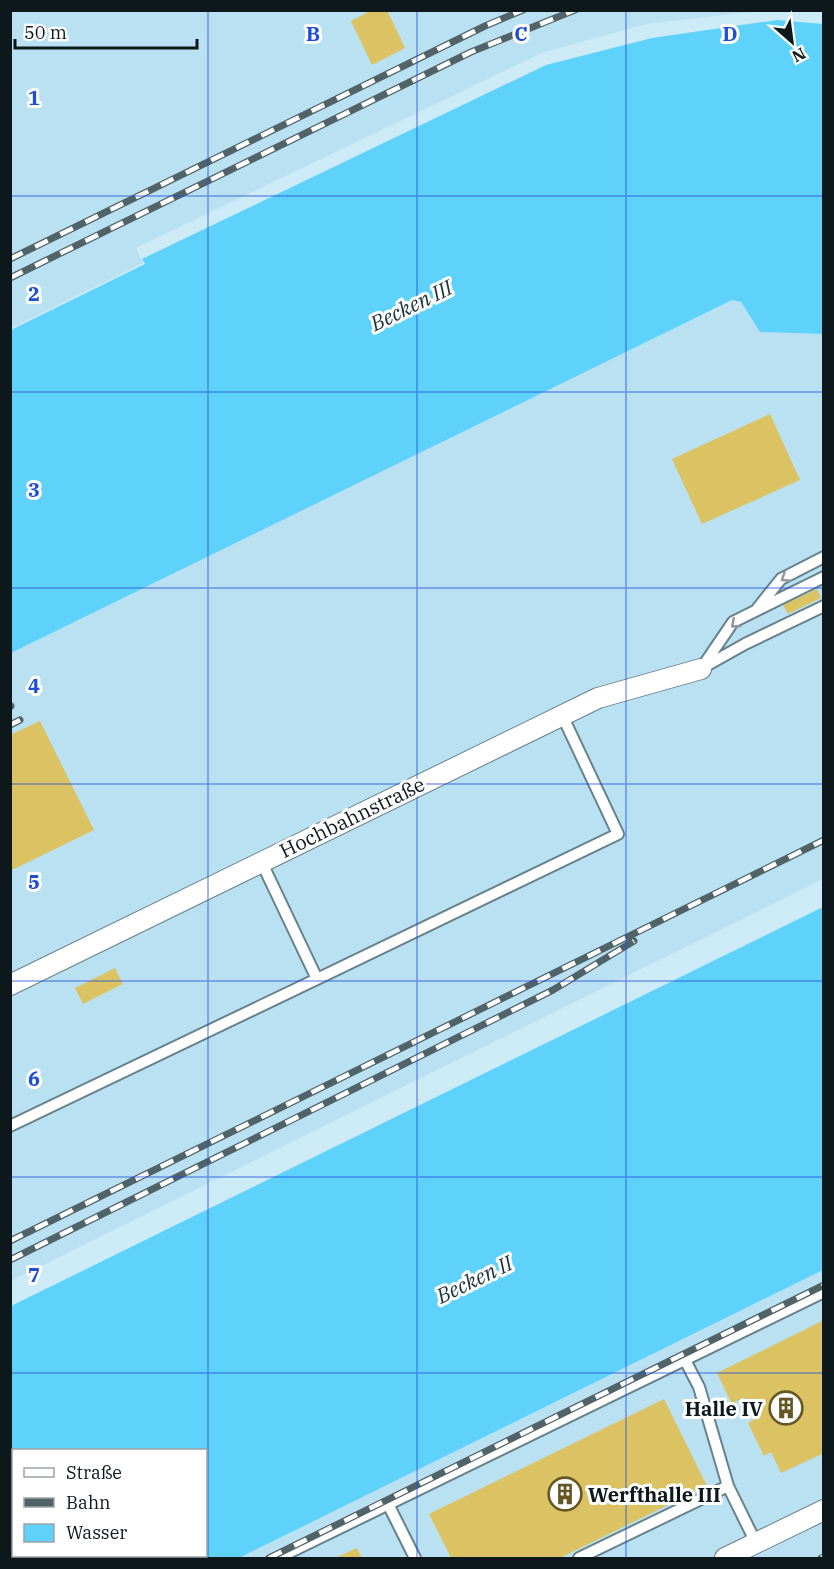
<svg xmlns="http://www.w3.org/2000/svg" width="834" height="1569" font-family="'IBM Plex Serif',serif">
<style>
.built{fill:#bae1f1}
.water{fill:#5fd2fc;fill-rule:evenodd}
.building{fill:#dbc263}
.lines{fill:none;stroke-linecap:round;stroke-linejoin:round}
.lane-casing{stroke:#66828d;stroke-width:14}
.street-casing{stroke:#66828d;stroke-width:22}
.lane{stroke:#fff;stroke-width:10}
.street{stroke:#fff;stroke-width:20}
.rail-casing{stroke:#506369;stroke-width:7}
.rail{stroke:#fff;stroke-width:4.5;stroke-dasharray:14;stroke-linecap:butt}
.oneway{stroke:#929799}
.grid{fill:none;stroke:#1d4ed8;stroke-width:1.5;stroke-opacity:0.55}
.labels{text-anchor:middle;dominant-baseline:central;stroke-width:6;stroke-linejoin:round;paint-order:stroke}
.street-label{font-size:20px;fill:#0d181c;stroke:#fff}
.poi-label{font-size:20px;font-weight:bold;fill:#0d181c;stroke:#fff;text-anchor:end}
.water-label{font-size:21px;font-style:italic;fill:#1d3139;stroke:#fff}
.grid-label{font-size:20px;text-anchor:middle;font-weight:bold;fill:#1d4ed8;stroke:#fff;stroke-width:6;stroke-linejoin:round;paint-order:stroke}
</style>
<rect width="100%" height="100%" fill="#ccebf7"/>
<path class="built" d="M11,11H758L646,24L542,53L136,248L143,263L11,328Z
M732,300L741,302L760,332L823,334V879L11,1281V653Z
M823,1270V1558H239Z"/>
<path class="water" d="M777,20L823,24V334L760,332L741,302L732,300L11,653V330L145,264L142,259L546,65L652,38Z
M823,907V1270L239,1558H11V1306ZM14,1450H206V1556H14Z"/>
<path class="building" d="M372,10H387L405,48L372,65L351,21Z
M770,414L800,480L702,524L672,459Z
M817,589L821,598L788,614L783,605Z
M40,721L94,830L10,871V735Z
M115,968L123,984L83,1004L75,988Z
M824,1320V1453L781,1473L771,1452L764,1456L748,1423L755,1419L744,1397L732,1404L717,1373Z
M664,1399L707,1486L560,1558H451L429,1514Z
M357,1548L362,1558H335Z"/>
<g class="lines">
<g class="lane-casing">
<path id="lane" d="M757,609L781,579L824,557
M704,667L745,644L824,606
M701,669L733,622L824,577
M317,979L618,834L562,715
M10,1126L317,979L261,861
M685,1360L699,1387L728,1486L756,1543
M388,1504L415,1558
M278,1558L824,1292
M579,1558L728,1486"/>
</g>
<g class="street-casing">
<path id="street" d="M10,985L598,698L701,669
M725,1558L824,1510"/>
</g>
<use href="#lane" class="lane"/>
<use href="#street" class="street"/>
<g class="rail-casing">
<path id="rail" d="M10,259L485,26L523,10
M10,278L471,52L575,10
M10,706H11
M10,725L20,720
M10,1241L824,840
M10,1260L553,990L634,941
M269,1558L824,1285
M821,1558L824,1557"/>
</g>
<use href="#rail" class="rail"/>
</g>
<defs><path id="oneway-chevron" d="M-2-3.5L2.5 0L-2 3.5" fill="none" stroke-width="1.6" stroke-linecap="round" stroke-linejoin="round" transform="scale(1.5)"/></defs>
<g class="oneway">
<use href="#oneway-chevron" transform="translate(785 578) rotate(147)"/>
<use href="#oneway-chevron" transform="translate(735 624) rotate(139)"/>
</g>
<path class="grid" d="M208,10V1558M417,10V1558M626,10V1558M10,196H824M10,392H824M10,588H824M10,784H824M10,981H824M10,1177H824M10,1373H824"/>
<defs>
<g id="building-ring" transform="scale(1.725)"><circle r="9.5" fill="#fff" stroke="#655724" stroke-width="1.5"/><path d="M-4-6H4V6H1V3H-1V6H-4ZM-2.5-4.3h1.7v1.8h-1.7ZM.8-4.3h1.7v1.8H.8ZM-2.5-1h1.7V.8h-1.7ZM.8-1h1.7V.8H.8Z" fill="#655724"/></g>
</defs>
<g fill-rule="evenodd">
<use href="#building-ring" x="786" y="1408"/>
<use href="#building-ring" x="565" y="1494"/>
</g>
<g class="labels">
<g class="street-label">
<text transform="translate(352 817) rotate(-26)">Hochbahnstraße</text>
</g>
<g class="poi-label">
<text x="763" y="1408">Halle IV</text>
<text x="588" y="1494" text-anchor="start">Werfthalle III</text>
</g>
<g class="water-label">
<text transform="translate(411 305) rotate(-26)">Becken III</text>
<text transform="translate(474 1279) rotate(-26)">Becken II</text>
</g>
</g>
<g class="grid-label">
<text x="313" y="41">B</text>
<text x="521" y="41">C</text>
<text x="730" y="41">D</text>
<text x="34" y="105">1</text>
<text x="34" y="301">2</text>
<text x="34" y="497">3</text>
<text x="34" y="693">4</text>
<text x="34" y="889">5</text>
<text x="34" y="1086">6</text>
<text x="34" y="1282">7</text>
</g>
<rect width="834" height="1569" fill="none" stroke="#0d181c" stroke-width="24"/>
<rect x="12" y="1449" width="195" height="108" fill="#ffffff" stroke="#9ea3a4" stroke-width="1.5"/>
<rect x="24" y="1468" width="30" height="9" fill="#ffffff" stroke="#9ea3a4" stroke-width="1.5"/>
<text x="66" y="1479" font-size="18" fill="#0d181c">Straße</text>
<rect x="24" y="1498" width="30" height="9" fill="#506369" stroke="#9ea3a4" stroke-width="1.5"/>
<text x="66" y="1509" font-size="18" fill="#0d181c">Bahn</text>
<rect x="24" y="1524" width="30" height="18" fill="#5fd2fc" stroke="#9ea3a4" stroke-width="1.5"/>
<text x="66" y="1539" font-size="18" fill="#0d181c">Wasser</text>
<g transform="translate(792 42) rotate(152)" stroke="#ffffff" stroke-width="4.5" paint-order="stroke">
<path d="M0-4.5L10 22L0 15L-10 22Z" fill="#0d181c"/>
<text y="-9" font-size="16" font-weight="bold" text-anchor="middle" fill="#0d181c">N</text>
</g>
<path d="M15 39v9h182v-9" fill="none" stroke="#0d181c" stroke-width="3"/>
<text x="24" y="39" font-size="18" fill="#0d181c" stroke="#ffffff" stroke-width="4.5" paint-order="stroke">50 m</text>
</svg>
